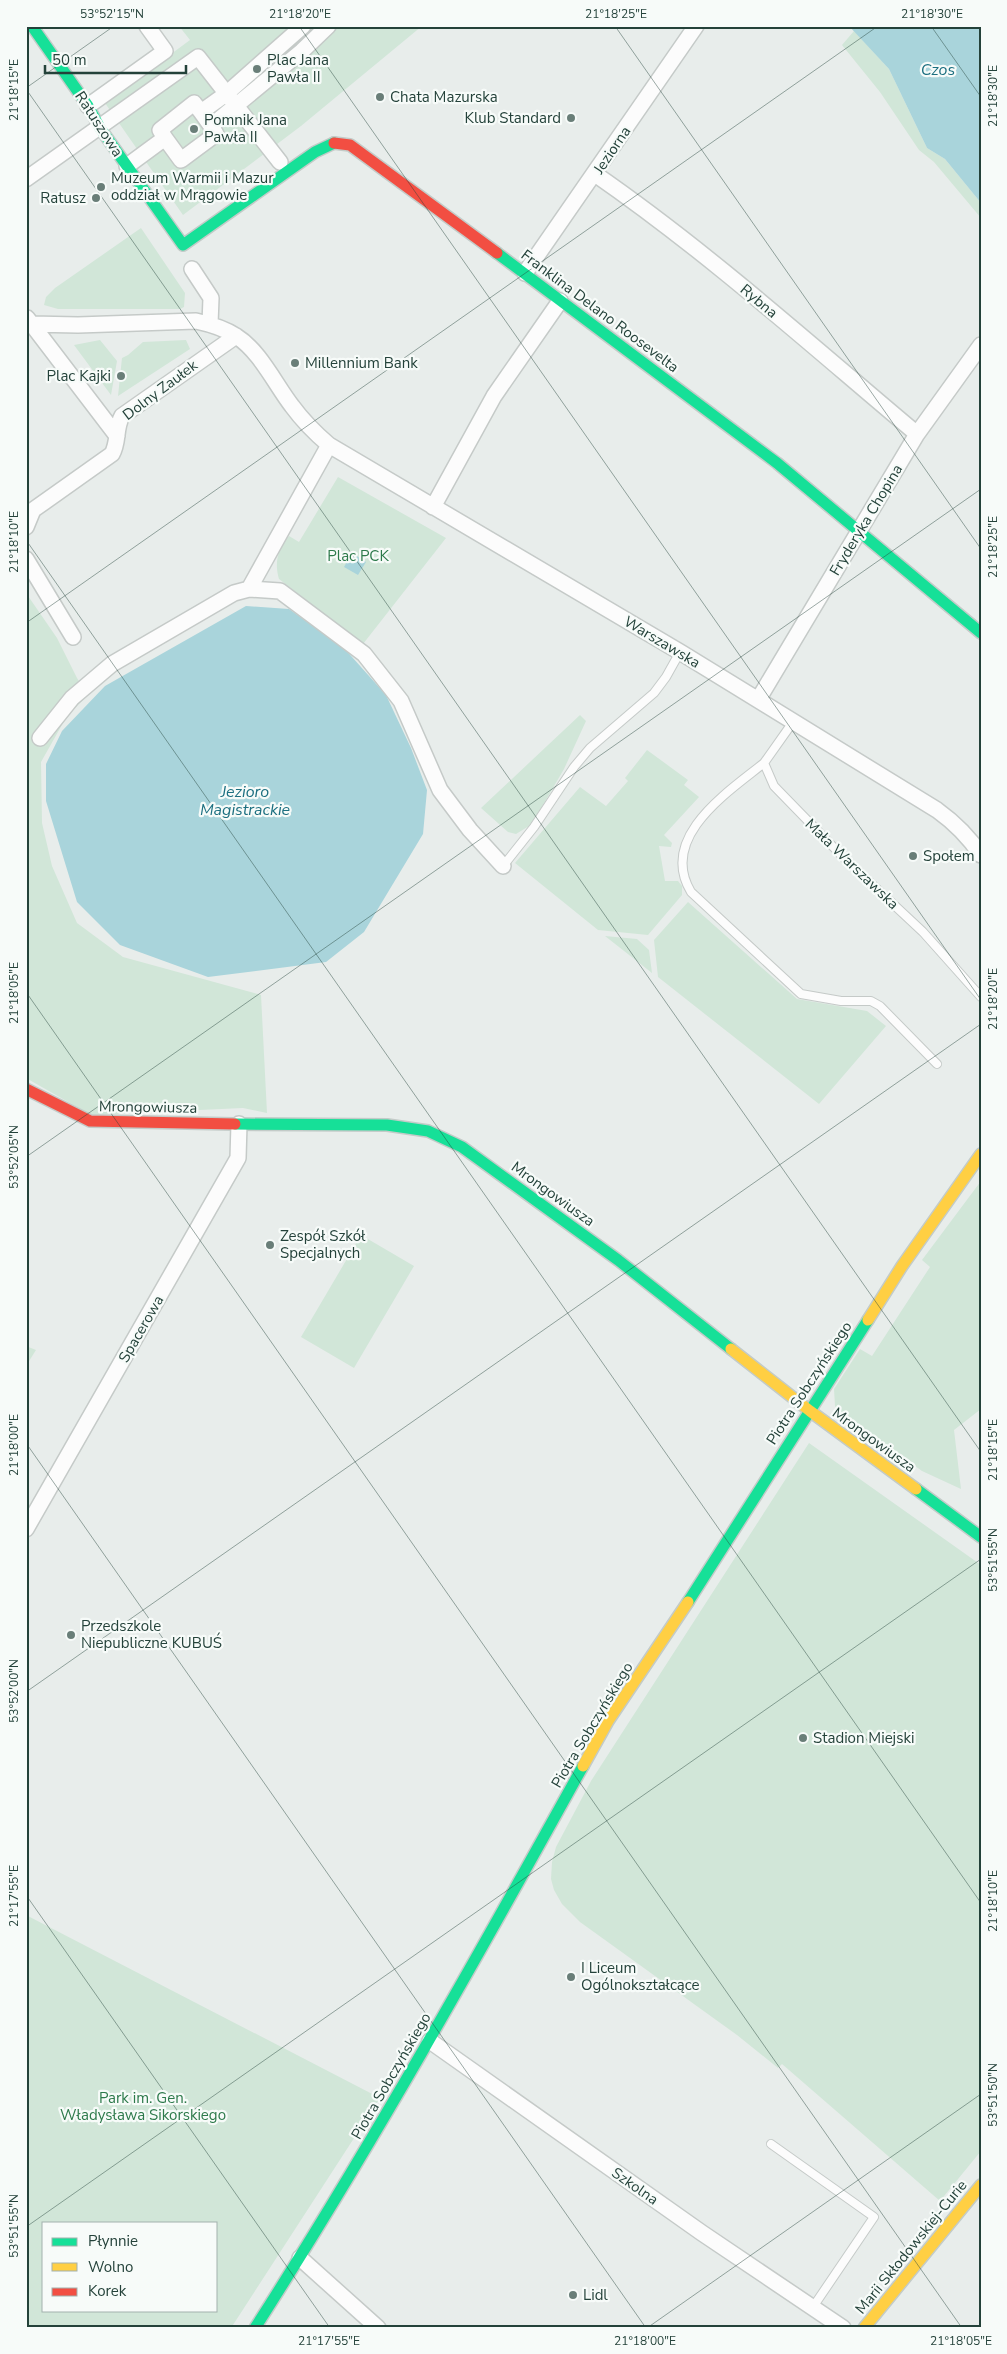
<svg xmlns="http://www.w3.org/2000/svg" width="1007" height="2354" font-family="'Nunito Sans',sans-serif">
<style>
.green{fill:#d1e6d8;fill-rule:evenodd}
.water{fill:#a9d4db}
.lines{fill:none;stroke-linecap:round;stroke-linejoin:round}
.lane-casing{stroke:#c5cac8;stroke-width:10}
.street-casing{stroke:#c5cac8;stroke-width:18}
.fast-casing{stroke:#c3cbc8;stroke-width:14}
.slow-casing{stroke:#c3cbc8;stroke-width:14}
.jam-casing{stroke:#c3cbc8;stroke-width:14}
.lane{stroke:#fcfcfc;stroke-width:8}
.street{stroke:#fcfcfc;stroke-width:15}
.fast{stroke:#16e098;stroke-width:11}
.slow{stroke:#ffcf43;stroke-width:11}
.jam{stroke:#f24e42;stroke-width:11}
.ticks{fill:none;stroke:#24423a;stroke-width:1;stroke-opacity:0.45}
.poi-dot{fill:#697e78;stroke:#f7fbf9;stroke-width:2}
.labels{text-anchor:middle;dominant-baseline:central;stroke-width:4.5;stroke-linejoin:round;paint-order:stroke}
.poi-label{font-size:15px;fill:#24423a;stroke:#f7fbf9;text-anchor:start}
.street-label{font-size:15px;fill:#24423a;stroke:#f7fbf9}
.park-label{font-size:15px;fill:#2d7a4b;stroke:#f7fbf9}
.water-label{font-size:16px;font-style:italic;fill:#1c6f80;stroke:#f7fbf9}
.neatline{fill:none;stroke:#24423a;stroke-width:2}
.ticks-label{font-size:12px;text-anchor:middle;fill:#24423a}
</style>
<rect width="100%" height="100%" fill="#e8edeb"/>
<path class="green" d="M179,26H422L301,126L183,215L105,103L190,40Z
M854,31L889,69L927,148L945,159L981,203V218L934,162L919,150L880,92L842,45Z
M141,228L185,293L184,307L180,309H58L44,305L46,297L55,288Z
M100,340L117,361L111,395L74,345Z
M186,340L190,349L118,396L122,358L128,355L143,342Z
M338,477L446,538L363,644L279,579C274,562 278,549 289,536L299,542Z
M26,593L57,638L77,678L88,695L67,716L41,762L42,823L52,866L77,923L123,957L261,995L267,1113L243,1108L91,1115L26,1078Z
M580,715L586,721L564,769L536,817L529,826L516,834L508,832L481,808Z
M647,750L688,780L684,785L699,797L664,835L672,843L671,847L659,846L665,881H678L682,886V895L648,935L598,930L515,863L580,787L606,806L628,781L625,778Z
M688,902L797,999L867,1011L886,1026L819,1104L658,977L654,940Z
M605,936L637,939L649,950L652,973Z
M981,1181V1409L954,1430L961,1489L922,1471L840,1411L839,1413L835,1406L834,1389L860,1349L872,1356L930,1267L922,1260Z
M361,1235L414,1266L354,1368L301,1337Z
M26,1346L36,1350L26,1366Z
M809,1443L981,1565V2151L940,2201L782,2064L778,2068L737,2035L580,1922L562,1904L554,1890L551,1879L552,1862L556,1847L591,1781Z
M26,1915L380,2098L231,2328H26ZM44,2223H216V2310H44Z"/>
<path class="water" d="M849,26H981V203L945,159L927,148L889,69Z
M352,553L366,562L358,575L344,567Z
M246,606L289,609L344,648L386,695L411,748L427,790L423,834L364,932L326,962L208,977L120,945L77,902L46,801V764L62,731L105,686Z"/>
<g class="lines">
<g class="lane-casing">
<path id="lane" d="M793,722L764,763L774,786L846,860L923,932L981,997
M764,763C728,792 658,837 691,892L801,994L841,1001H871L880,1006L937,1064
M503,866L534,827L574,767L590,748L654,693L666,677L680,652
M771,2144L874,2217L813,2307"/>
</g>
<g class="street-casing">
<path id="street" d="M88,106L165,51L147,26
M201,112L211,126L302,51L328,26
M165,138L181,160L216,134L211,126
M127,166L165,138L160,130L194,103L201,112L226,94L303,26
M595,174C709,253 812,346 917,434
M26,179L198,57L280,162
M192,269L211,298L210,324
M525,273L696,26
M27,318L117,436
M31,324L78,325L196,321C210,324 224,328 236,336C260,351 275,384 292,406C303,421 315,433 329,445L680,652L937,810C955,823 969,837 981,855
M433,507L494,396L560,301
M33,510L112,454C119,442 115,428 122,416L236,336
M26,527L33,510
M26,559L73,637
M249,589L329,445
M758,700L917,434L981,345
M40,738L72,698L112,664L234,593L249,589L280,591L364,654L401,701L440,790L470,830L503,866
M26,1529L238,1158L239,1124
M430,2041L702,2233L843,2328
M300,2258L378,2328"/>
</g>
<g class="fast-casing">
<path id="fast" d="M32,26L88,106L100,128L183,245L315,152L334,143
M497,253L777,463L981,633
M235,1124L387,1125L428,1131L462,1147L618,1260L731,1349
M916,1489L981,1537
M688,1602L868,1320
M255,2328C372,2145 478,1956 583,1766"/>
</g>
<g class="slow-casing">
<path id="slow" d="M868,1320L902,1266L981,1154
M731,1349L810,1411L916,1489
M583,1766L608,1721L688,1602
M864,2328L981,2185"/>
</g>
<g class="jam-casing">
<path id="jam" d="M334,143L350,145L497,253
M26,1089L90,1121L235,1124"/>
</g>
<use href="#lane" class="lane"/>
<use href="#street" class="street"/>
<use href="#fast" class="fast"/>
<use href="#slow" class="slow"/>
<use href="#jam" class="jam"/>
</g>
<path class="ticks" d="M299,26L981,1000M615,26L981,549M931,26L981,97M26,88L114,26M26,89L981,1452M26,540L981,1903M26,623L878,26M26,992L962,2328M26,1157L981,489M26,1443L646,2328M26,1692L981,1024M26,1895L330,2328M26,2227L981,1559M647,2328L981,2094"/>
<g class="poi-dot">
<circle cx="257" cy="69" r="5"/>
<circle cx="380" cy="97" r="5"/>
<circle cx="571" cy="118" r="5"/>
<circle cx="194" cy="129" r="5"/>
<circle cx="101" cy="187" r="5"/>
<circle cx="96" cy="198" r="5"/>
<circle cx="295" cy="363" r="5"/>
<circle cx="121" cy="376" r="5"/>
<circle cx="913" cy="856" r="5"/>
<circle cx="270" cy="1245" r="5"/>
<circle cx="71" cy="1635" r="5"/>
<circle cx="803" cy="1738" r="5"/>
<circle cx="571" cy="1977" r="5"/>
<circle cx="573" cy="2295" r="5"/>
</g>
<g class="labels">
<g class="poi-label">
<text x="267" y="60">Plac Jana<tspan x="267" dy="17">Pawła II</tspan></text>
<text x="390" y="97">Chata Mazurska</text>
<text x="561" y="118" text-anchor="end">Klub Standard</text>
<text x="204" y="120">Pomnik Jana<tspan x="204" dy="17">Pawła II</tspan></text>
<text x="111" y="178">Muzeum Warmii i Mazur<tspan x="111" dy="17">oddział w Mrągowie</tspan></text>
<text x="86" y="198" text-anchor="end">Ratusz</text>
<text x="305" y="363">Millennium Bank</text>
<text x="111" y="376" text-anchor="end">Plac Kajki</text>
<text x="923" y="856">Społem</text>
<text x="280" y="1236">Zespół Szkół<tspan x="280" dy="17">Specjalnych</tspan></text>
<text x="81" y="1626">Przedszkole<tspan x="81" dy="17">Niepubliczne KUBUŚ</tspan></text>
<text x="813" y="1738">Stadion Miejski</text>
<text x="581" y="1968">I Liceum<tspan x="581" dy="17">Ogólnokształcące</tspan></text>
<text x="583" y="2295">Lidl</text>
</g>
<g class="street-label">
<text transform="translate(99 124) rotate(57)">Ratuszowa</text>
<text transform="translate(612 150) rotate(-56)">Jeziorna</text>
<text transform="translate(759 301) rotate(40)">Rybna</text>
<text transform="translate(600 311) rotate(37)">Franklina Delano Roosevelta</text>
<text transform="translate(160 390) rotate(-37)">Dolny Zaułek</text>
<text transform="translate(866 520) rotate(-59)">Fryderyka Chopina</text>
<text transform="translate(662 642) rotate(31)">Warszawska</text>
<text transform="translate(852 864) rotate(44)">Mała Warszawska</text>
<text transform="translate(148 1107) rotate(1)">Mrongowiusza</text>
<text transform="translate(553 1194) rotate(36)">Mrongowiusza</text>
<text transform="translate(141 1329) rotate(-60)">Spacerowa</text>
<text transform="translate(809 1383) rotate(-57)">Piotra Sobczyńskiego</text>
<text transform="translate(874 1440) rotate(36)">Mrongowiusza</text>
<text transform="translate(592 1725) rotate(-59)">Piotra Sobczyńskiego</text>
<text transform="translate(391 2076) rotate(-60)">Piotra Sobczyńskiego</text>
<text transform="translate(635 2186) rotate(35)">Szkolna</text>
<text transform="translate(911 2247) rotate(-51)">Marii Skłodowskiej-Curie</text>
</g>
<g class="park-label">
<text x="358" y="556">Plac PCK</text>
<text x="143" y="2098">Park im. Gen.<tspan x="143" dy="17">Władysława Sikorskiego</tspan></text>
</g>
<g class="water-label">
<text x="938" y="70">Czos</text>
<text x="245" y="792">Jezioro<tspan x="245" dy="18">Magistrackie</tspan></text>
</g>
</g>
<rect width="1007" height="2354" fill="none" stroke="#f7fbf9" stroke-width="55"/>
<rect x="42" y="2222" width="175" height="90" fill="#f7fbf9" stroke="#a3b1ad"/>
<rect x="52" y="2238" width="25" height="8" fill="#16e098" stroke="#a3b1ad"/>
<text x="88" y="2246" font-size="15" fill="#24423a">Płynnie</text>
<rect x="52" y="2263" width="25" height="8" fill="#ffcf43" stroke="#a3b1ad"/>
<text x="88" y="2272" font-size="15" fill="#24423a">Wolno</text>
<rect x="52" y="2288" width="25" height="8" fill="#f24e42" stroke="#a3b1ad"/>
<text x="88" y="2296" font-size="15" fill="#24423a">Korek</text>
<path d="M45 65v8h141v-8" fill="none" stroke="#24423a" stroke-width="2.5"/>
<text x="52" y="65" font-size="15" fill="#24423a" stroke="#f7fbf9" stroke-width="4" paint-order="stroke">50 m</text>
<rect x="28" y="28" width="952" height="2298" class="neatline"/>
<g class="ticks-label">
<text x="112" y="18">53°52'15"N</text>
<text x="300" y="18">21°18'20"E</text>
<text x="616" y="18">21°18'25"E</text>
<text x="932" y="18">21°18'30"E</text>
<text transform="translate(14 90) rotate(-90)" y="4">21°18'15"E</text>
<text transform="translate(993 96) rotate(-90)" y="4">21°18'30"E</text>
<text transform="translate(14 542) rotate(-90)" y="4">21°18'10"E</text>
<text transform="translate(993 547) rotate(-90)" y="4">21°18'25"E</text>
<text transform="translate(14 993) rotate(-90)" y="4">21°18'05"E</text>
<text transform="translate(993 999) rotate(-90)" y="4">21°18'20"E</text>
<text transform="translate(14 1157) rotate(-90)" y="4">53°52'05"N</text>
<text transform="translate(14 1445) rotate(-90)" y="4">21°18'00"E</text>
<text transform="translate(993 1450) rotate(-90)" y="4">21°18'15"E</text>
<text transform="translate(993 1560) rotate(-90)" y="4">53°51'55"N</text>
<text transform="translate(14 1691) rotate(-90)" y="4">53°52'00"N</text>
<text transform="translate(14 1896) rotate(-90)" y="4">21°17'55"E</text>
<text transform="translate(993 1901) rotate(-90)" y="4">21°18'10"E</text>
<text transform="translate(993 2095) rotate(-90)" y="4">53°51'50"N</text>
<text transform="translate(14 2226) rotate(-90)" y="4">53°51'55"N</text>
<text x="329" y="2345">21°17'55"E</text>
<text x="645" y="2345">21°18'00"E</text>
<text x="961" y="2345">21°18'05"E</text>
</g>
</svg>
